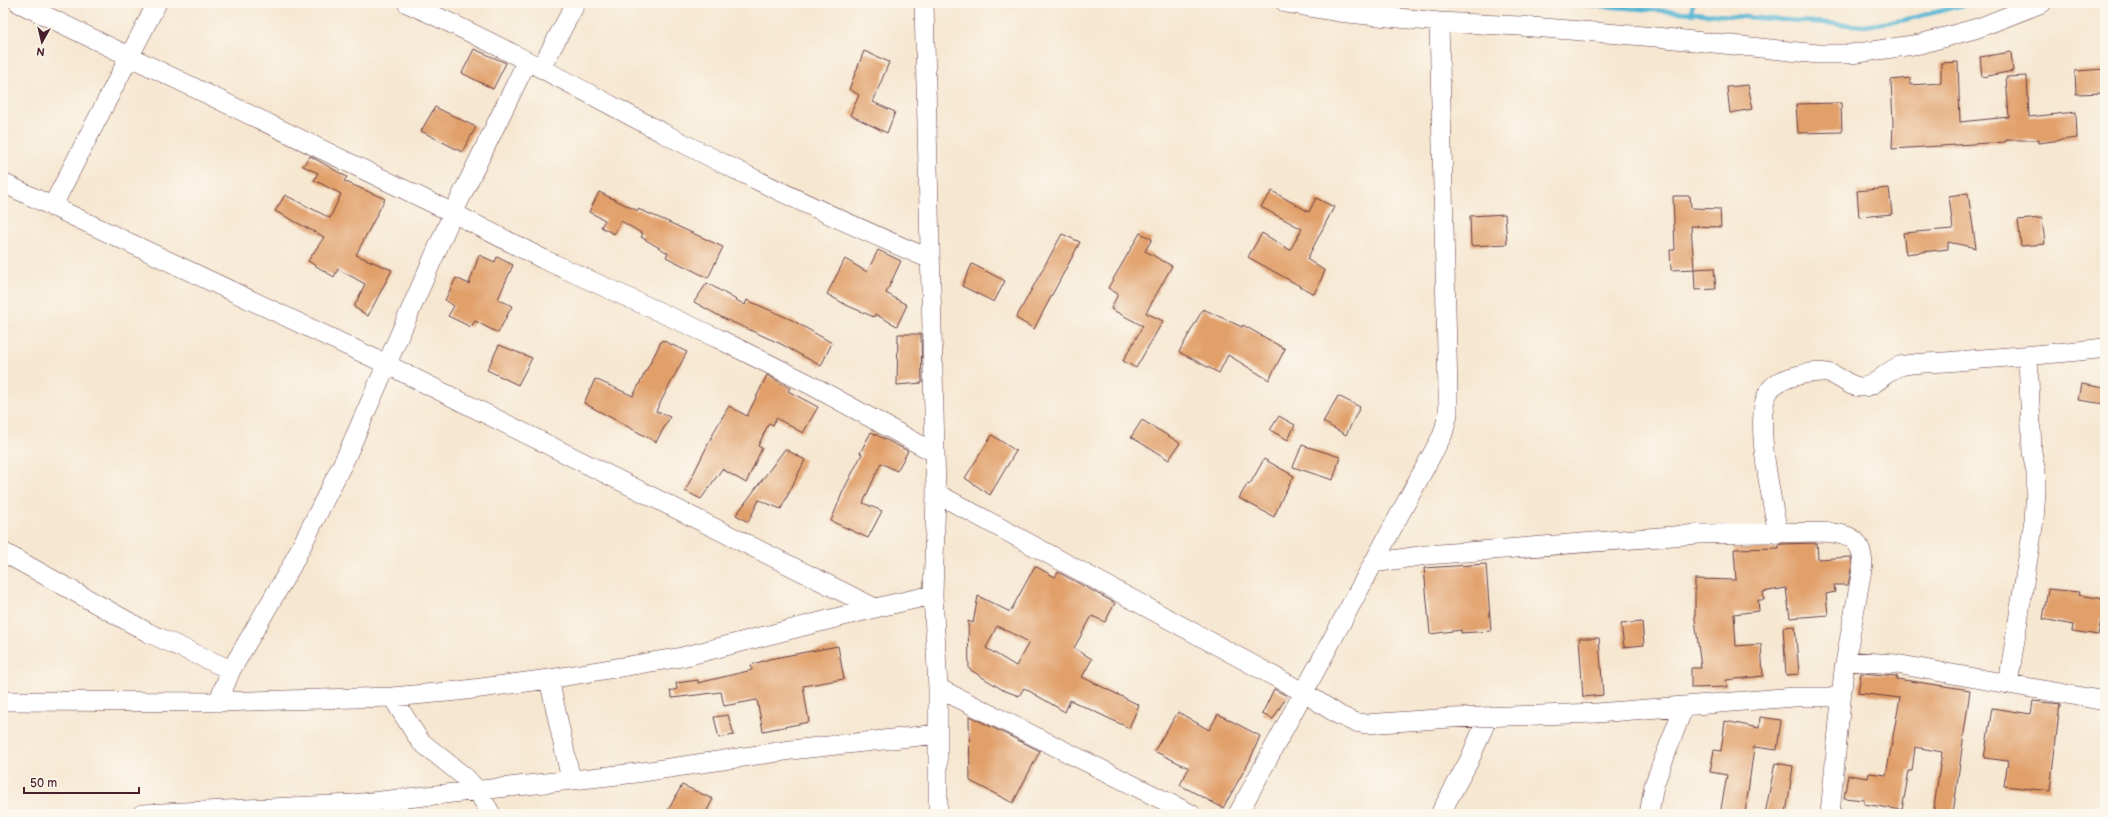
<svg xmlns="http://www.w3.org/2000/svg" width="2108" height="817" font-family="'Balsamiq Sans',sans-serif">
<style>
.lines{fill:none;stroke-linecap:round;stroke-linejoin:round}
.stream{stroke:#56b6d4;stroke-width:4.5}
.building{fill:#e19f69;fill-rule:evenodd}
.minor-casing{stroke:#643d44;stroke-width:20}
.minor{stroke:#fff;stroke-width:19}
</style>
<rect width="100%" height="100%" fill="#fbf7ec"/>
<filter id="ink" filterUnits="userSpaceOnUse"><feTurbulence type="fractalNoise" baseFrequency=".025" numOctaves="2"/><feDisplacementMap in="SourceGraphic" scale="8" xChannelSelector="R" yChannelSelector="G"/><feConvolveMatrix kernelMatrix="1 2 1 2 8 2 1 2 1" color-interpolation-filters="sRGB"/></filter>
<filter id="wash" filterUnits="userSpaceOnUse"><feTurbulence type="fractalNoise" baseFrequency=".012" numOctaves="4" result="noise"/><feDisplacementMap in="SourceGraphic" scale="16" xChannelSelector="R" yChannelSelector="G"/><feGaussianBlur stdDeviation="0.9" result="paint"/><feColorMatrix in="noise" values="0 0 0 0 0 0 0 0 0 0 0 0 0 0 0 0 0 1.4 0 .05"/><feComposite in="paint" operator="in"/></filter>
<g filter="url(#wash)">
<rect width="100%" height="100%" fill="#f6e7d1"/>
<g class="lines">
<path class="stream" d="M1562,3L1864,26L1904,20L1972,3
M1691,14L1693,3"/>
</g>
<g id="blocks">
<path class="building" d="M474,49L506,63L493,89L462,73Z
M864,51L889,62L873,102L895,112L887,133L850,115L859,95L849,89Z
M2011,52L2013,71L1982,77L1980,57Z
M1958,62L1960,122L2009,117L2006,77L2027,76L2029,117L2076,112L2077,138L2038,143V140H2005V142L1892,149L1893,123L1891,80L1910,78V85L1941,83V63Z
M2105,69V93L2076,94L2075,71Z
M1748,85L1753,109L1730,113L1727,87Z
M1841,103L1842,132L1798,133L1796,104Z
M435,107L476,127L462,152L421,131Z
M310,156L347,177L344,181L385,199L356,255L392,270L368,316L354,307L365,284L338,269L334,277L308,261L324,237L275,211L285,195L330,218L341,194L314,180L318,173L303,166Z
M1889,188L1892,214L1859,217L1857,191Z
M1272,191L1309,212L1316,198L1334,207L1307,259L1325,271L1314,294L1248,257L1262,233L1290,250L1302,229L1261,207Z
M599,192L638,211V209L664,220L723,247L708,278L666,257L668,253L641,237L643,234L621,221L614,234L601,227L605,220L589,212Z
M1968,193L1976,248L1948,242V249L1906,254L1903,233L1953,229L1949,196Z
M1673,196H1690L1691,208L1720,209L1721,227L1691,226L1694,269L1671,270L1670,250H1675Z
M1505,214L1507,244L1471,246L1470,216Z
M2042,218L2045,244L2021,246L2018,220Z
M1140,233L1152,239L1145,251L1172,266L1146,313L1163,321L1136,368L1123,361L1143,326L1111,309L1118,294L1108,288Z
M1062,234L1080,242L1034,329L1016,318Z
M878,250L901,261L886,293L907,305L897,326L875,314L874,317L846,305L827,294L845,259L867,272Z
M479,255L495,262L497,257L513,265L498,299L512,306L498,333L475,321L471,327L448,316L454,306L445,300L456,278L469,284Z
M972,264L1005,281L994,302L962,286Z
M1714,268L1716,289L1695,290L1694,269Z
M707,283L745,305L747,300L792,320L832,343L821,366L781,344L723,318L694,302Z
M1203,309L1242,327L1243,325L1285,349L1269,380L1228,355L1219,373L1179,352Z
M898,334H921L922,383L897,385Z
M662,340L687,352L656,411L670,417L656,442L584,403L595,379L633,396Z
M499,345L532,358L518,385L487,370Z
M767,375L790,388L788,391L818,407L803,433L776,418L773,425L769,423L758,446L762,448L746,483L722,469L701,499L685,491L716,428L729,406L747,416Z
M2081,384L2105,388V404L2078,400Z
M1338,396L1360,407L1346,435L1323,422Z
M1279,416L1295,425L1288,440L1270,430Z
M1142,420L1180,443L1169,460L1131,437Z
M871,432L908,451L897,471L881,463L863,503L882,511L868,538L831,521L843,491L862,454L860,453Z
M992,435L1016,451L990,495L965,478Z
M1302,445L1340,457L1333,480L1293,467Z
M785,449L805,460L781,509L759,500L748,522L736,515Z
M1264,459L1294,476L1283,496L1274,517L1239,498L1248,483L1250,484Z
M1817,543L1818,559L1851,557L1852,564L1848,585H1834L1835,592L1826,594L1828,615L1790,618L1786,588L1763,592L1764,600H1758L1759,611L1734,614L1736,646L1761,644L1763,676L1726,680L1727,687L1691,688V668H1701L1695,619V579L1736,580L1734,549L1779,548V545L1782,544Z
M1486,564L1491,631L1461,633V630L1430,634L1424,568Z
M1035,566L1055,577L1058,572L1115,603L1105,622L1092,616L1074,648L1092,659L1082,677L1139,705L1129,728L1070,700L1065,712L1024,688L1019,696L1003,690L969,669L968,621L973,623L978,596L1010,612ZM997,626L1029,642L1016,666L986,648Z
M2048,589L2079,592L2078,595L2105,599L2098,635L2072,631L2073,625L2043,619Z
M1642,622L1644,645L1624,647L1621,624Z
M1795,626L1799,674L1786,675L1783,627Z
M1579,638H1599L1603,695L1583,697Z
M838,646L844,679L803,686L809,722L763,731L757,700L724,706L721,692L672,698L670,691L677,689L676,683L698,680V683L752,670L751,665L769,659Z
M1861,673L1897,676V679L1970,690L1953,814H1933L1942,752L1915,747L1912,771H1909L1902,810L1864,804V800L1844,798L1848,775L1868,778L1869,773L1886,775L1900,698L1858,693Z
M1274,689L1287,696L1273,719L1262,714Z
M2033,701L2060,704L2050,791L2004,786L2008,761L1984,758L1992,708L2031,714Z
M1178,712L1209,730L1218,714L1260,736L1250,760L1223,808L1180,785L1189,768L1154,751Z
M728,715L734,735L719,738L714,717Z
M969,716L1040,751L1013,803L970,781Z
M1760,717L1781,720L1777,750L1754,747L1745,814H1720L1727,775L1710,772L1714,750L1721,751L1725,721L1759,728Z
M1775,763L1793,766L1786,814H1765Z
M682,785L713,799L705,814H666Z"/>
</g>
</g>
<g filter="url(#ink)">
<use href="#blocks" fill-opacity="0" stroke="#643d44" stroke-width="1"/>
<g class="lines">
<g class="minor-casing">
<path id="minor" d="M19,3L453,213L543,259L717,338L809,384L935,453
M407,3C495,42 580,89 665,134C752,179 840,221 930,259
M924,3L936,493L933,595L938,688V814
M1286,3L1338,12L1439,22L1520,26L1656,37L1818,54H1851L1920,44L1978,28L2042,3
M541,68L576,3
M3,183L386,364L875,608
M52,207L157,3
M936,493L1303,692L1339,715L1354,722L1366,724L1451,718L1597,713L1794,697H1841
M1778,534C1773,502 1752,418 1769,391C1778,377 1816,369 1831,374C1841,377 1849,387 1861,387C1876,388 1886,370 1900,366C1915,362 1941,363 1957,361C2007,357 2056,354 2105,348
M3,552L149,633L231,670
M1373,563L1426,555L1699,534L1826,532C1850,535 1861,537 1863,564L1844,669L1830,814
M1846,661L1896,664L2105,701
M549,679L571,780
M2008,684L2034,520L2036,490V472L2032,452L2028,356
M938,688L1191,814
M392,697L420,741L466,778L477,790L491,814
M3,701L218,702L392,697L458,691L549,679L682,657L875,608L933,595
M218,702L231,670L291,567L346,457L453,213L527,61
M142,814L353,804L636,773L791,750L938,734
M1238,814L1443,434L1448,414V393L1439,22
M1440,814L1469,761L1488,717
M1649,814L1654,785L1684,706"/>
</g>
<use href="#minor" class="minor"/>
</g>
</g>
<rect width="2108" height="817" fill="none" stroke="#fbf7ec" stroke-width="16"/>
<g transform="translate(42 42) rotate(188)" stroke="#fbf7ec" stroke-width="3" paint-order="stroke">
<path d="M0-3L7 15L0 10L-7 15Z" fill="#4a1f2b"/>
<text y="-6" font-size="11" font-weight="bold" text-anchor="middle" fill="#4a1f2b">N</text>
</g>
<path d="M24 787v6h115v-6" fill="none" stroke="#4a1f2b" stroke-width="2"/>
<text x="30" y="787" font-size="12" fill="#4a1f2b" stroke="#fbf7ec" stroke-width="3" paint-order="stroke">50 m</text>
</svg>
